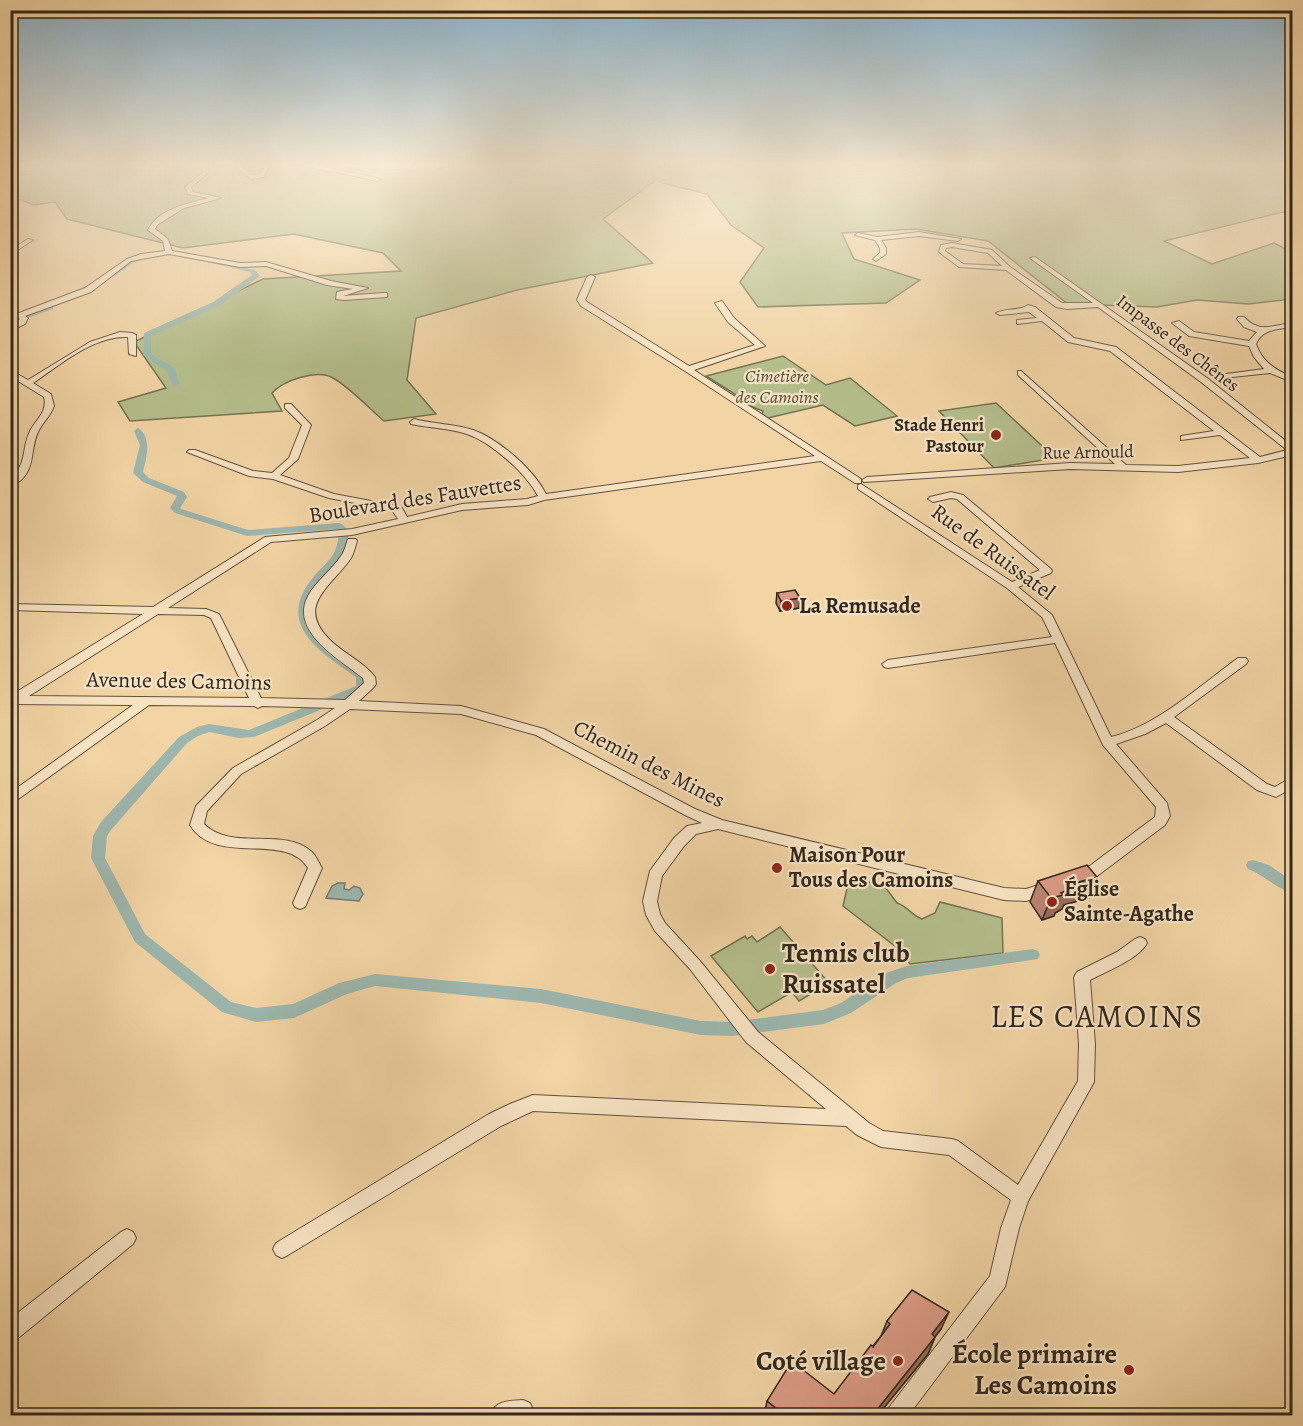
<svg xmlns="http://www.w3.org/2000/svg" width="1303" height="1426" font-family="Alegreya,serif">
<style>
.green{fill:#b4be8b;stroke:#727354;stroke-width:1.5}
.water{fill:#9db7af;stroke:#727e75;stroke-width:1.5}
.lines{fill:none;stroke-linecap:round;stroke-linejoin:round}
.canal{fill:#9db7af;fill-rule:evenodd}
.minor-casing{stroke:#61533f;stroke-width:2}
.minor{fill:#f7e3c4;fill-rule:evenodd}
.wall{fill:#bc8472;stroke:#31281d;stroke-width:1.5}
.shaded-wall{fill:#996c5d;stroke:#31281d;stroke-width:1.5}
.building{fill:#db9a85;stroke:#31281d;stroke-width:1.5}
.poi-dot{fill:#8f2418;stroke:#f7e3c4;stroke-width:2}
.labels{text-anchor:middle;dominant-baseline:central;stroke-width:4.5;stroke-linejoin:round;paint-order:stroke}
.far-street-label{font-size:18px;fill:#31281d;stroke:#f7e3c4}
.far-park-label{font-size:18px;font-style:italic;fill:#524e38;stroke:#f7e3c4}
.far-poi-label{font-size:18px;font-weight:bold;fill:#31281d;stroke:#f7e3c4;text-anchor:end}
.street-label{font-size:22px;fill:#31281d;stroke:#f7e3c4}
.poi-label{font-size:22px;font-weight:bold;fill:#31281d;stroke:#f7e3c4;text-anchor:start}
.near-poi-label{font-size:27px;font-weight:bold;fill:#31281d;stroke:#f7e3c4;text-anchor:end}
.near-quarter-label{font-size:32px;letter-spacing:1.5px;fill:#31281d;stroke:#f7e3c4}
</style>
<rect width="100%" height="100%" fill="#f2d4a5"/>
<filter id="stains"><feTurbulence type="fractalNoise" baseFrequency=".00333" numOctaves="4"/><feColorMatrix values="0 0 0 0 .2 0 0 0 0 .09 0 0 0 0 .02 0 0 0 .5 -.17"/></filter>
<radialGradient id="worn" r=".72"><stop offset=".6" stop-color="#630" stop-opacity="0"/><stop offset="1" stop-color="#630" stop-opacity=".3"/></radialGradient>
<path class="green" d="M10,165H343L344,168L428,171L458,165H1292V217L1283,212L1164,241L1212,264L1274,243L1292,252V299L1248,304L1197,300L1157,307L1068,304L988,241L916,229L842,233L854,259L920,280L886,303L758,307L740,282L764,248L731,225L707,194L655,181L603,219L653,263L517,290L416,318L407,380L436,414L384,421C370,409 348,386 333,378C317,369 284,380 272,393L282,411L130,421L118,402L166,388L134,342L263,279L401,271L383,253L294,234L183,248L67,219L55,202L34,205L11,196Z
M783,356L826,385L850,378L897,416L855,426L823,405L768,418L762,415L763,411L747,405L749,403L706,376Z
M996,403L1055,458L994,468L939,411Z
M870,882L886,888L897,903C906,905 912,916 922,919L935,913L940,902L1002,918L1003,953L910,964L896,947L843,906L848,884Z
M780,927L829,983L799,1001L792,992L758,1012L711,956L745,936L747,939L752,936L757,942Z"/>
<path class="water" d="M338,883H345L344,889L349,890L354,886L360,888L363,894L359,901L326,898L332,886Z"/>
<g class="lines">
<path class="canal" d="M147,254L149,255V257L134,262L115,276L109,275L130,260Z
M209,259L255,270L260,276L219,306L151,336V354L174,368L180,384L173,386L167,371L143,355L144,333L213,302L252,275L250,272L207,262V260Z
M50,305H53V309L30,317L10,319V315L26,313Z
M138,428C153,438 146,458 143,472L149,478L184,492L187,497L180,508L181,509L248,530L339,523L342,524L349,531C348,540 348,550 343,558C327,582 290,601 316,633C326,646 362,666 367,675C368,678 368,681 369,684L364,692L254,737L239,738L209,732L198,736L187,743L111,830L107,836L105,858L145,934L231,1002L256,1008L293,1004L339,983L375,974L541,989L701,1021L732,1022L823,1010L841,1003L886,973L907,966L1033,949L1038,951L1040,955L1038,959L908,978L896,983L851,1013L824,1024L732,1036L701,1035L541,1003L375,986L347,994L294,1018L256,1022L222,1012L135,942L91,858L93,836L101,822L179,737L197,727L209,724L249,730L356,686V677C317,650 273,622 316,574C331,558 337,555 339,532L337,529L247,536L175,513L170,508L177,496L143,482L133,473L140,445L134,431Z
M1253,860L1269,865L1292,881V893C1277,889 1264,875 1248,869L1246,865L1248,861Z"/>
<g class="minor-casing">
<path id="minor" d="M201,165H207L209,172L191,187L193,192L221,198L184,208L157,225L155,229L168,239L172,251L240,263L266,262L331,281L368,288L343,296L384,293H387V297L344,300L336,299L337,292L353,289L327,285L266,266L240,267L169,254L131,261L91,292L25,316L28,318L25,324L10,331V326L20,319L10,314V309L19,313L85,288L127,259L141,254L165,251L163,241L148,230C158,209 189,203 209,198L188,194L185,187L203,172Z
M233,165H240L252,175L260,174L263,165H269L264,177L251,179Z
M300,165H315L381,179L378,181Z
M919,232L961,239L958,241L919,236L881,240L886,248V254L876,261L873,259L880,253V248L875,240L855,235L858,233L877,237Z
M28,239L33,240L10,255V250Z
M952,243L992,250L1010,267L1062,303H1093L1030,258L1035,257L1207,378L1292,446V455L1258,463L1178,472L1070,469L864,482L862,480L867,477L1070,463L1115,464L1018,375V371H1021L1126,465L1178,466L1250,458L1220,435L1181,440V436L1214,431L1110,351L1068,342L1042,321L1017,324V320L1037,318L1029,312L1000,315L996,313C1006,308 1020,311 1028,305L1035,307L1074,338L1116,347L1260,457L1287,450L1201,382L1098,307L1067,309L1056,307L1006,270L959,267L939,252L941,245ZM952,247L988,253L1002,266L963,264L945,251L946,248Z
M591,275L595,277L585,300L587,302L689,366L755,345L728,322L715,303L722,301L734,318L765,346L694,370L861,479V483H855L821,461L544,500L528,505L462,510L352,535L271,542L168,608L206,609L219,614L261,698L345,700L364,683L363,678C341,660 289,632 308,596C316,581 332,570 341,556C345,551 346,544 348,539H356L357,541C355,547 354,553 351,558C332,586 295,605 329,639C342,653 363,661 375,677L376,684L374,687L359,701L461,706L544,729L695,809L722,820L1004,888L1026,889L1048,882L1053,884L1055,888L1053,892L1026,901L1004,900L718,829L696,834L684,846L662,876L657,901L660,914L665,923L700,961L758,1032L869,1123L883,1131L952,1139L958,1141L1018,1185L1078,1081L1079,1044L1074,977L1077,972L1117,952L1135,939L1140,937L1145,939L1147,943C1139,959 1105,972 1090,980L1095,1044L1094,1082L1028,1201L1019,1228L1005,1287L908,1416H885L888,1409L990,1276L1001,1228L1011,1200L949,1155L881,1147L857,1135L846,1126L533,1111L501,1126L288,1255L282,1258L276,1255L273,1249L276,1243L489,1114L510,1104L533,1095L826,1109L746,1042L690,969L655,931L646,915L643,901L650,871L674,838L687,826L702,823L685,815L536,735L461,714L350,709L325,726L241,774L207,811L204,824C232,852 284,826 312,852C316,856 319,863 322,868L305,907L300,909L295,907L293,903L308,868C286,831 215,867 190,825L196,806L233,768L317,720L335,708L262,706L258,708L254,706L149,705L10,805V793L133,705L10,704V696L143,614L10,610V604L153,607L265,537L352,529L398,519L392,510L329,498L273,479L249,476L187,452L189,450H195L253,471L272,473L289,458L302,425L285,408V404H291L311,425L298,459L280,475L334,494L398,506L402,508L407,517L462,504L527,499L538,496C526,473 491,442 467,434C449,428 429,428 411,424L410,422L414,419C433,424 455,424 473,430C499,439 534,470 546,494L815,456L685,371L581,306L577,300L587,277ZM158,614L204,615L211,618L249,698L29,696Z
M1238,317H1244C1260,334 1272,325 1292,323V327C1278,329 1262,329 1256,344C1262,362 1276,370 1292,377V382L1270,373L1223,378L1222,376L1226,374L1264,369L1254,357L1249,346L1189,336L1172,323L1179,321L1194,332L1249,341L1257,332L1244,327L1237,319Z
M120,332L132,333L136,335V356L129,354L128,337C94,335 60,365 33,383L51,394L54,406C51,415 44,421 39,430C28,450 39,474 10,487V479C28,463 21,450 30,431C36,419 48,412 44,397L10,376V370L28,380L90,342Z
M861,484L1012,582L1040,570L957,499L951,498L933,502L928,499L930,497L951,492L963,495L1051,569L1052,571L1051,573L1018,587L1052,615L1111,737C1155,727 1201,685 1238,658H1246L1248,661L1246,664L1174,717L1267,784L1275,787L1292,777V788L1276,797L1257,790L1166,723L1145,734L1116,744L1167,803L1170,816L1165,825L1093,879L1079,883L1074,882L1072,878L1074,874L1083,871L1155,817L1156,807L1103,745L1055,643L888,668L884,667L882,664L888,660L1052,637L1042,617L1007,588L858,489V485Z
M127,1229L133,1232L136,1238L133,1244L17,1339L10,1341V1319L121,1232Z
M523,1400L530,1403L536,1416H489C496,1400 508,1401 523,1400Z"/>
</g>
<use href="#minor" class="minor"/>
</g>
<path class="wall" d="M777,593L799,608L780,611L776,603Z
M1038,881L1088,898L1064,905L1062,909L1055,913L1054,916L1042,920L1030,902Z
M887,1321L941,1329L935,1337L928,1354L877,1416H764L767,1401L834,1394L881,1336Z"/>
<path class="shaded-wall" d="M800,598L799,608L780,611L781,601Z
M1097,877L1088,898L1064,905L1062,909L1055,913L1054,916L1042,920L1051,898L1068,885Z
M949,1312L941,1329L924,1350L932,1334Z
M935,1337L928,1354L877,1416H872Z"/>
<path class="building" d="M795,590L800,598L781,601L777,593Z
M1087,865L1097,877L1068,885L1071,888L1061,893L1063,895L1051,898L1038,881Z
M912,1290L949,1312L932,1334L935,1337L872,1416H786L767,1401L790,1364L796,1368L798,1366L834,1394L871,1345L873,1347L890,1324L887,1321Z"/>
<linearGradient id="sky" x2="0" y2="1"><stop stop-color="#8ab5d1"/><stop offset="0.45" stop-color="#f9ecd6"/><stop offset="1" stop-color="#f9ecd6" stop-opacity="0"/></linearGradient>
<rect width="1303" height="365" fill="url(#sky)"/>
<g class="poi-dot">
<circle cx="996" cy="435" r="6"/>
<circle cx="787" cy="606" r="6"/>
<circle cx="777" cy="868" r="6"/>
<circle cx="1052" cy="902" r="6"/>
<circle cx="770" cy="969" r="6"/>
<circle cx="898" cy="1361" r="6"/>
<circle cx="1129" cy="1370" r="6"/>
</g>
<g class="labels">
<g class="far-street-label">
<text transform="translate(1178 343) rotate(37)">Impasse des Chênes</text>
<text transform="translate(1088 452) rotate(-1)">Rue Arnould</text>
</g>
<g class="far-park-label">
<text x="777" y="376">Cimetière<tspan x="777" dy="21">des Camoins</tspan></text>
</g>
<g class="far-poi-label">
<text x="984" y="425">Stade Henri<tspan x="984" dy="21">Pastour</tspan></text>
</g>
<g class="street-label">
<text transform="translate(415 499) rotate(-9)">Boulevard des Fauvettes</text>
<text transform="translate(993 552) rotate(36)">Rue de Ruissatel</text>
<text transform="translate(179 681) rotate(1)">Avenue des Camoins</text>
<text transform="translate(649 764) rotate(27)">Chemin des Mines</text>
</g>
<g class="poi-label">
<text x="799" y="606">La Remusade</text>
<text x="789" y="855">Maison Pour<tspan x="789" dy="25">Tous des Camoins</tspan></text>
<text x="1064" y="889">Église<tspan x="1064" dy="25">Sainte-Agathe</tspan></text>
</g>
<g class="near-poi-label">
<text x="782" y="953" text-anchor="start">Tennis club<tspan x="782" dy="31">Ruissatel</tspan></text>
<text x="1117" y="1354">École primaire<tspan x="1117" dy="31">Les Camoins</tspan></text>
<text x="886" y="1361">Coté village</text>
</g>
<g class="near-quarter-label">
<text x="1097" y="1016">LES CAMOINS</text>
</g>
</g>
<rect width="1303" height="1426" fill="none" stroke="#f2d4a5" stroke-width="36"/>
<rect x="12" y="12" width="1279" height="1402" fill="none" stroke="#31281d" stroke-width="3"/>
<rect x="18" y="18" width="1267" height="1390" fill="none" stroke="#31281d" stroke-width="1.5"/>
<rect width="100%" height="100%" filter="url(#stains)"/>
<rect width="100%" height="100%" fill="url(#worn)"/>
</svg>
